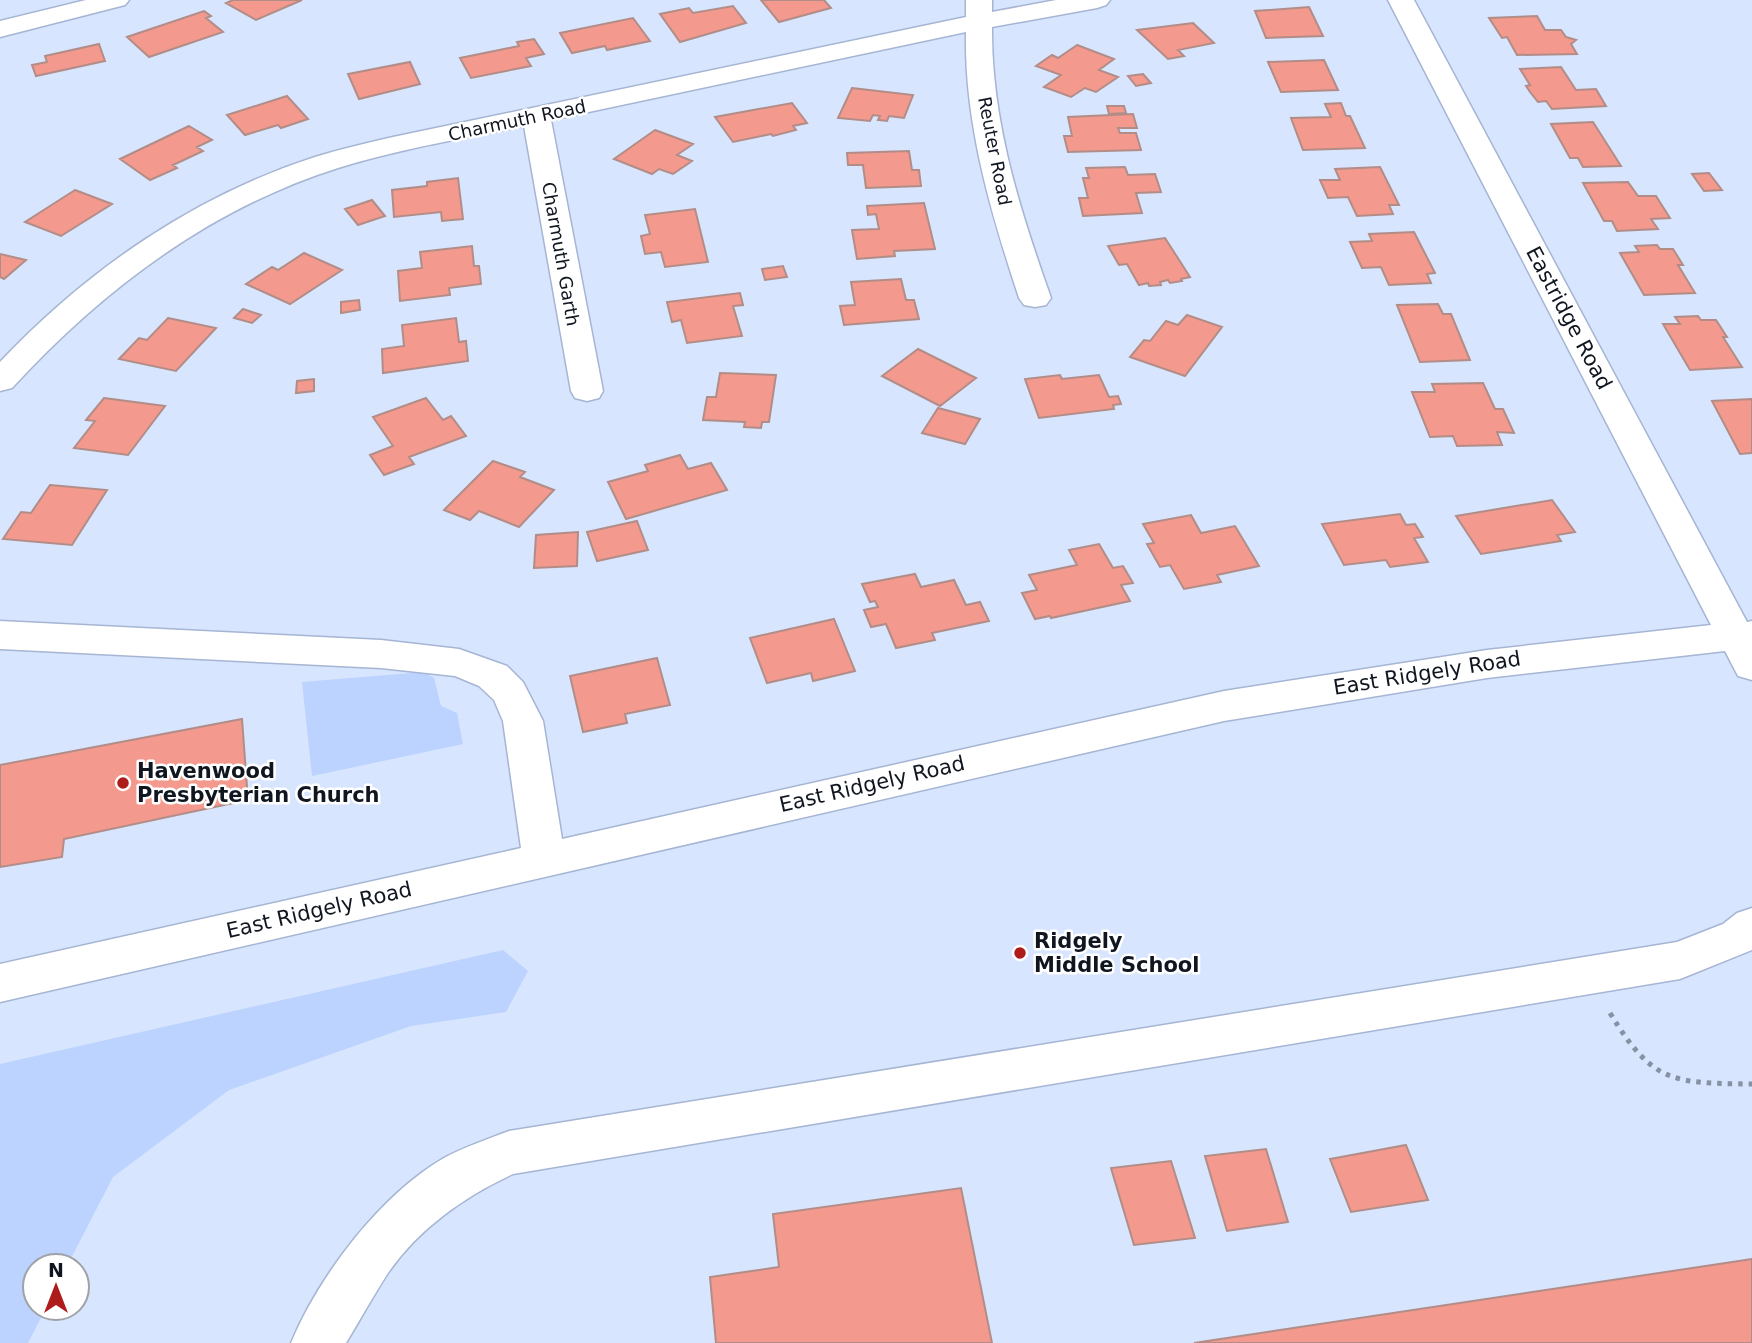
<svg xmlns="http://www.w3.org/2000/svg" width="1752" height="1343" font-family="'DejaVu Sans',sans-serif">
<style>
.green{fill:#bbd3fe}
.building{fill:#f3998e;stroke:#b28d88;stroke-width:2}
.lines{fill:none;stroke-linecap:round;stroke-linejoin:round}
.minor-casing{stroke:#a5b5d3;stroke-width:3}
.path{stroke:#8691a4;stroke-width:5;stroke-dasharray:4.5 6;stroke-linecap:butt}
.minor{fill:#fff;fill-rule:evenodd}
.poi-dot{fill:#ad1b1b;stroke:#fff;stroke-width:2.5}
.labels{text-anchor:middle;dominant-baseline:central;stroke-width:5;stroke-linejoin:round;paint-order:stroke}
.far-street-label{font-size:18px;fill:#101620;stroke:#fff}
.street-label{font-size:21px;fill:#101620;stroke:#fff}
.poi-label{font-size:21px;font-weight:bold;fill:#101620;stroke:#fff;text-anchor:start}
</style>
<rect width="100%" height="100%" fill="#d7e5fe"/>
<path class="green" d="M424,672L434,678L441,706L457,713L463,744L312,776L302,682Z
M503,950L528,971L506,1012L411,1026L229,1090L113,1177L67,1266H35V1308H46L28,1343H0V1064Z"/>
<path class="building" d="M233,0H302L256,20L226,3Z
M761,0H824L831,8L779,22Z
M733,6L746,23L680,42L660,14L689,8L693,13Z
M1309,7L1323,36L1266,38L1255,11Z
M204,11L211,16L206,18L223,32L149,57L127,37Z
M1537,16L1545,30H1561L1566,37L1576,40L1571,44L1577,54L1517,55L1507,37L1502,38L1489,18Z
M633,18L650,41L607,50L605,46L572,53L560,33Z
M1193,23L1214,43L1178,50L1184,56L1168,59L1137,30Z
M534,39L544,54L526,58L531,66L471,78L460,58L519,46L517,42Z
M99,44L105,61L36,76L32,65L47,62L45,56Z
M1077,45L1114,59L1099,70L1118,77L1096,92L1085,88L1071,97L1044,87L1061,75L1036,66L1052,55L1058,58Z
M1324,60L1338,90L1281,92L1268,62Z
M410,62L420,84L359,99L348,74Z
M1561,67L1576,90L1596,89L1606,106L1552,109L1546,101L1538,102L1530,92L1526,86L1530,85L1520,69Z
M1143,74L1151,83L1136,86L1128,76Z
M852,88L913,95L904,118L889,116L887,121L878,120L880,116L873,115L870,121L838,118Z
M287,96L308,119L281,128L278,125L245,135L227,115Z
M792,103L807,123L793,126L796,130L773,136L771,134L733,142L715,117Z
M1341,103L1346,116H1350L1365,148L1303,150L1291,118L1331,117L1325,104Z
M1107,106H1124L1126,113L1109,114Z
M1133,114L1137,128H1118L1120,133H1136L1141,150L1068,152L1064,136H1072L1068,117Z
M1593,122L1621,166L1583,167L1578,158H1570L1551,124Z
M189,126L212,140L197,147L203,151L173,165L177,168L150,180L120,159Z
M655,130L693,144L677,155L692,161L673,174L659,169L652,174L614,159Z
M909,151L912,170H919L921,186L866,188L863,165H848L847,153Z
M1125,167L1128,175L1155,174L1161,192L1136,193L1142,213L1083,216L1079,198H1088L1083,178H1089L1086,168Z
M1380,167L1399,205H1389L1393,214L1357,216L1348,197L1328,198L1320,180H1340L1335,169Z
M1709,173L1722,190L1704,191L1692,174Z
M458,178L463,219L442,221L441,212L394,217L392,190L427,186V182Z
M1628,182L1638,196H1656L1670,218L1651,219L1658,229L1617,231L1612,221H1604L1583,183Z
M75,190L112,204L61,236L25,222Z
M372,200L385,216L358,225L345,209Z
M924,203L935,249L894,251L895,256L857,259L852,230L879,229L876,214L868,215L867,206Z
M695,209L708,262L665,267L661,252L645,254L641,236L650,234L645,215Z
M1414,232L1435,273L1427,274L1431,283L1389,285L1381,267L1362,268L1350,242L1372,241L1369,234Z
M1165,238L1190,277L1181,279L1182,281L1170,283L1168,280L1160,282L1161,285L1149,286L1148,283L1139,285L1127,264L1119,265L1108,246Z
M1657,245L1660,249H1673L1683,265H1678L1695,293L1644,295L1620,253L1639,252L1635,246Z
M472,246L474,266H479L481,284L449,288L450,295L400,301L398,271L422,268L420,252Z
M304,253L342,270L290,304L246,284L272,267L278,270Z
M0,254L26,260L4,279L0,277Z
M783,266L787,277L765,280L762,269Z
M901,279L906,300H914L919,319L844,325L840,306L855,305L851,282Z
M740,293L743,305L733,306L742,336L687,343L681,320L672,322L667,302Z
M359,300L360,310L341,313V302Z
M1438,304L1443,314H1451L1470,360L1420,362L1397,305Z
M243,309L261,315L252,323L234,318Z
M1187,315L1222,327L1185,376L1130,357L1144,340L1150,341L1166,321L1178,325Z
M1698,316L1701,320H1716L1727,337H1723L1742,367L1690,370L1663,324H1680L1675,317Z
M168,318L216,328L176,371L119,359L139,338L147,340Z
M456,318L459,342L466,341L468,361L383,373L382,349L404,346L402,325Z
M918,349L976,378L940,406L882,376Z
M720,373L776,375L769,422H762L761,428L744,427L745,422L703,420L707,397H716Z
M1060,375L1062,379L1099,375L1109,397L1118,396L1121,404L1113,405L1114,409L1039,418L1025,379Z
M314,379V391L296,393L297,381Z
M1483,383L1495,409H1503L1514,433L1497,432L1502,445L1457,446L1453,436L1430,437L1412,392H1435L1432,384Z
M104,398L165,406L128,455L74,448L95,421L86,420Z
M426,398L443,420L451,416L466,436L409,457L414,464L384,475L370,455L393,446L373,417Z
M1752,399V453L1740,454L1712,401Z
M938,408L980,419L965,444L922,433Z
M680,455L688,469L711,463L727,490L626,519L608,482L648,471L645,465Z
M493,461L525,472L520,477L554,490L519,527L479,511L470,520L444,510Z
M50,485L107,490L72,545L3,539L21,512L31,513Z
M1552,500L1575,532L1557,535L1561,541L1481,554L1456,516Z
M1400,514L1406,525L1415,524L1423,537L1414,538L1428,562L1390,567L1386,560L1344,565L1322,524Z
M1191,515L1201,533L1235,526L1259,566L1217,575L1221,582L1184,589L1170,565L1160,567L1147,544L1154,543L1143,524Z
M637,521L648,550L597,561L587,532Z
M578,532L577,566L534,568L536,535Z
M1099,544L1113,568L1123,566L1133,583L1121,585L1130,601L1051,618L1050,616L1035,619L1022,593L1037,590L1029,575L1077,565L1069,550Z
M915,574L921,587L954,580L966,605L980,602L989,621L932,633L935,640L896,648L886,624L871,627L864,610L878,607L875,601L870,602L862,584Z
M834,619L855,671L813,681L811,673L767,683L750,638Z
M657,658L670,705L625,714L627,723L583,732L570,676Z
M242,719L248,800L64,839L62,857L0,867V765Z
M1406,1145L1428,1200L1351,1212L1330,1159Z
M1266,1149L1288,1222L1227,1231L1205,1156Z
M1171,1161L1195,1238L1134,1245L1111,1168Z
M961,1188L992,1343H716L710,1277L779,1267L773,1214Z
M1752,1259V1343H1194Z"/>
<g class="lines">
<g class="minor-casing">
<path id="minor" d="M86,0H129L125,5L0,37V21Z
M966,0H992V12L1056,0H1110L1106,5L1097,8L992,27C991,120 1020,211 1051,298L1046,305L1035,307L1024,305L1019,298C991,213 964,123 966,32L551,120L603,391L599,398L587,401L575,398L571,391L524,126C462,139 398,149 338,168C209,209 102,290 12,388L0,391V362C87,270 194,196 315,157C341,149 367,143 393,137L966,17Z
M1388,0H1414L1747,622L1752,621V680L1738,676L1725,651L1487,678L1224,721L0,1002V964L521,848L503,721L494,700L479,686L455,676L381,668L0,649V621L381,640L459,649L507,666L523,682L543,721L562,839L1224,691L1487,650L1711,625Z
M1752,908V950L1680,979L513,1174C465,1196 418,1229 388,1273C373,1296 360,1320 346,1343H291C319,1276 380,1195 444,1158C464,1147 488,1139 509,1131L1677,942L1723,924L1737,913Z"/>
</g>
<path class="path" d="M1610,1013C1653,1084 1673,1083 1752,1084"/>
<use href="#minor" class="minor"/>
</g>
<g class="poi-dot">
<circle cx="123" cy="783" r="7"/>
<circle cx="1020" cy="953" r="7"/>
</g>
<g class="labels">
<g class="far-street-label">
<text transform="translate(517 120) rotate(-12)">Charmuth Road</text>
<text transform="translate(995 151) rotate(79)">Reuter Road</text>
<text transform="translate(561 254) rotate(80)">Charmuth Garth</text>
</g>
<g class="street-label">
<text transform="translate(1569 318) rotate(62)">Eastridge Road</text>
<text transform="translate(1427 673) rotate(-9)">East Ridgely Road</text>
<text transform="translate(872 784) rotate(-13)">East Ridgely Road</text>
<text transform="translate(319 910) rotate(-13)">East Ridgely Road</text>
</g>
<g class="poi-label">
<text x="137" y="771">Havenwood<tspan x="137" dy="24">Presbyterian Church</tspan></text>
<text x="1034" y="941">Ridgely<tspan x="1034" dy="24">Middle School</tspan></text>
</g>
</g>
<g transform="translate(56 1287)"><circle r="33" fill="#ffffff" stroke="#9fa2a6" stroke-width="2"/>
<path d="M0-5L12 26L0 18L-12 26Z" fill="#ad1b1b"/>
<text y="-10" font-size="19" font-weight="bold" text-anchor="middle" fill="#101620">N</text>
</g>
</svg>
